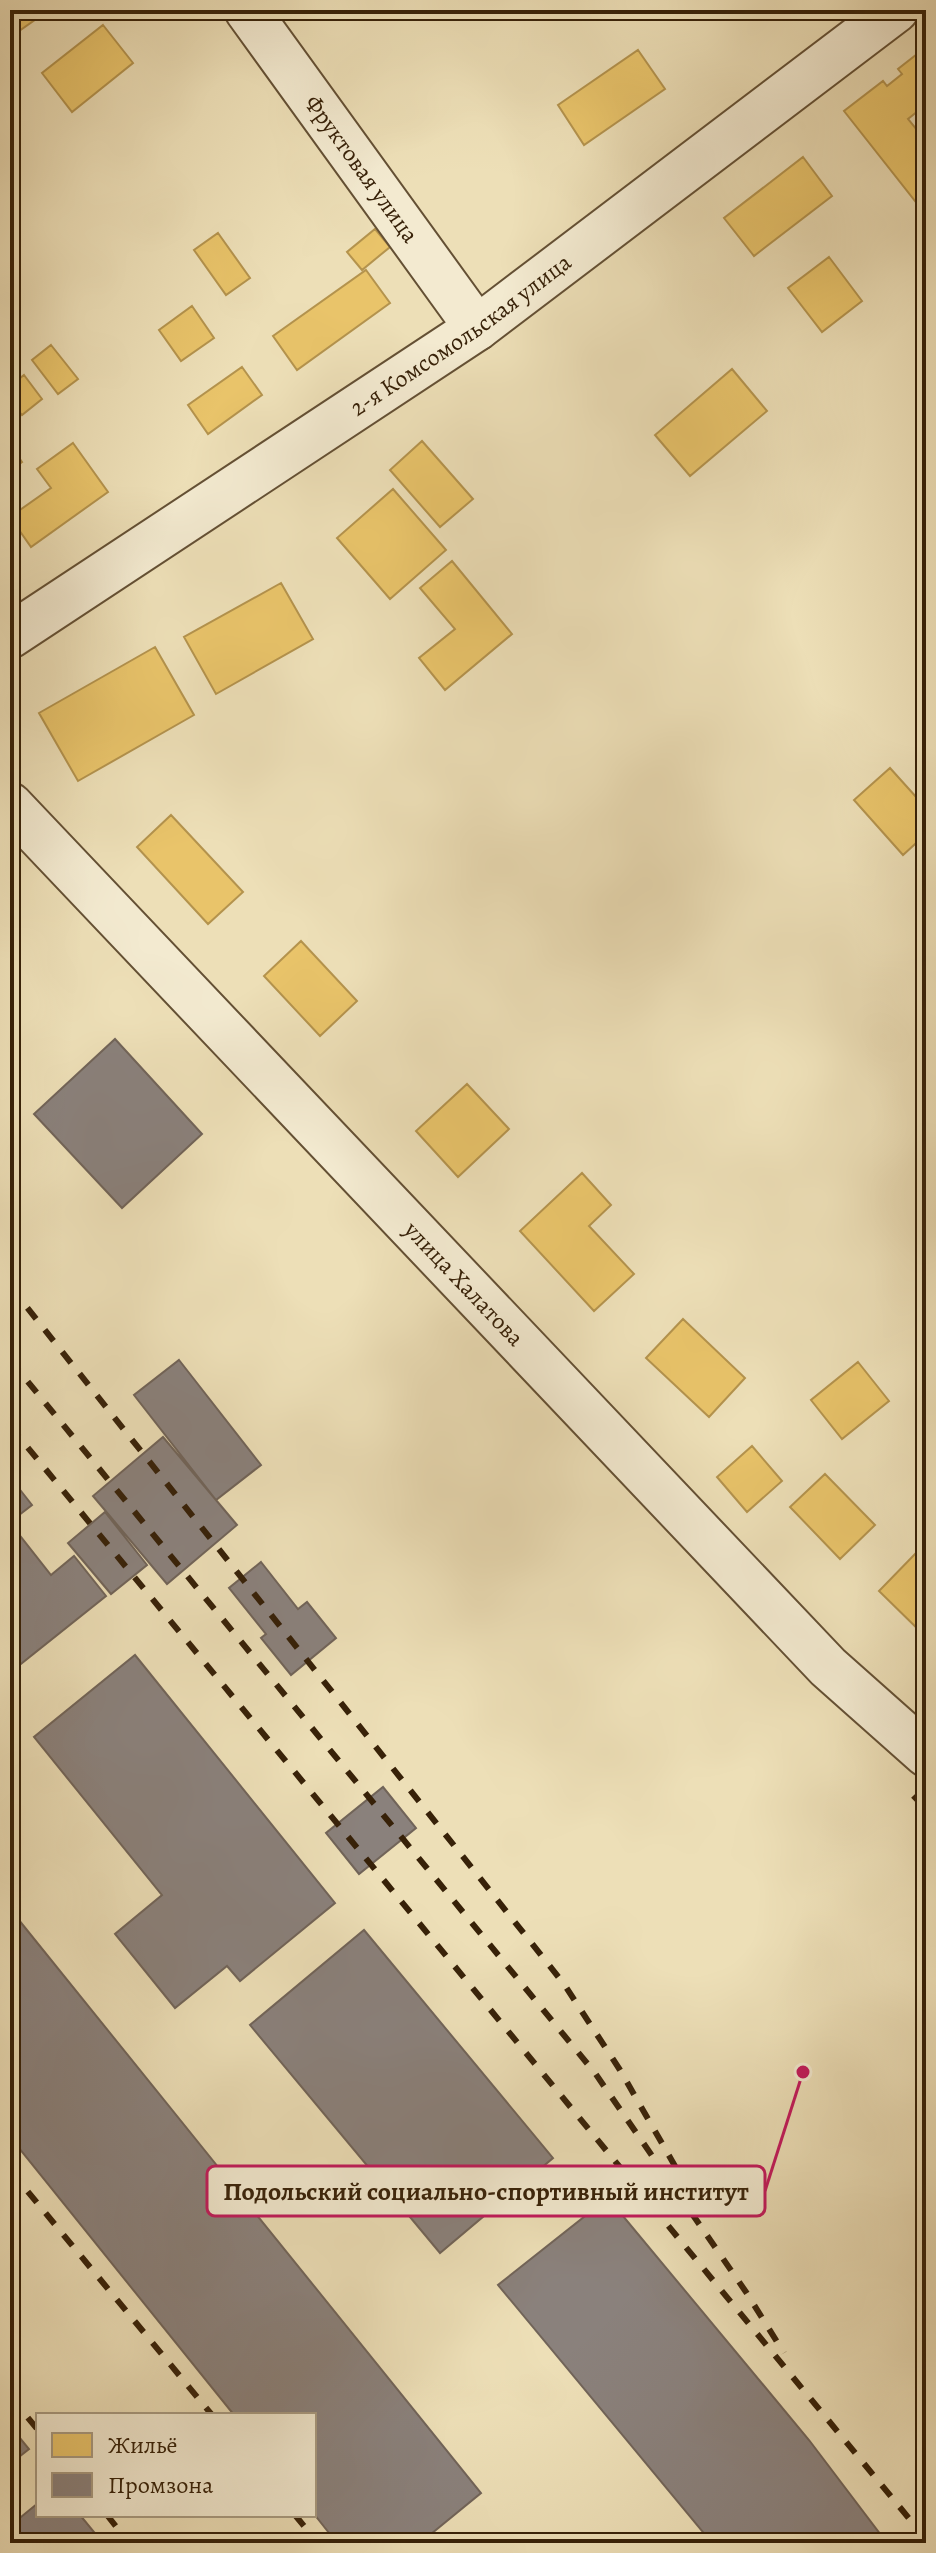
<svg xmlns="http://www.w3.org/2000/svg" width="936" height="2553" font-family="Alegreya,serif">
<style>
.homes{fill:#e9c46a;stroke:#b4934d;stroke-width:2}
.industry{fill:#8a817c;stroke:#716459;stroke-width:2}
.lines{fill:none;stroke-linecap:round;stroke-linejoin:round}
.minor-casing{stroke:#645034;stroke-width:48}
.path{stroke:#372108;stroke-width:5;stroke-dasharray:6 4;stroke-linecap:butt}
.minor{stroke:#f3ead0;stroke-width:44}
.rail{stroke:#372108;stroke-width:6;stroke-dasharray:14 14;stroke-linecap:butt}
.labels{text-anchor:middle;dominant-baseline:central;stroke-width:8;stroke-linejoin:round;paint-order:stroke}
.street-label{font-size:24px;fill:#372108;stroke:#f3ead0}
.leader{fill:none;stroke:#c2185b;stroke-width:3}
.callout-dot{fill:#c2185b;stroke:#f3ead0;stroke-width:3}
.callout{fill:#f3ead0;stroke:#c2185b;stroke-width:3}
.callout-label{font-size:26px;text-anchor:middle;font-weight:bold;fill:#372108}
</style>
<rect width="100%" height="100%" fill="#eddfb7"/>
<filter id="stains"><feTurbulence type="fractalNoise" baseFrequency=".0025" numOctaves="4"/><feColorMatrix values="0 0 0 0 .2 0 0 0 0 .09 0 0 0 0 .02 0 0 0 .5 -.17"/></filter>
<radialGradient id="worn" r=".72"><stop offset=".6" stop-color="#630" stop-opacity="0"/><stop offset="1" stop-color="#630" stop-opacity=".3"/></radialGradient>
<path class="homes" d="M10,10H49L19,31L10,18Z
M267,10H299L277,25Z
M103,25L133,63L72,112L42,73Z
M926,47V110L923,107L908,119L926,141V200L919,206L844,111L883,81L887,86L902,74L898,69Z
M638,50L665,89L584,145L558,105Z
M803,157L832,196L754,256L724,218Z
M375,229L390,247L362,270L347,252Z
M218,233L250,278L226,295L194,250Z
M829,257L862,301L822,332L788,288Z
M366,270L390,303L297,370L273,336Z
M192,306L214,338L181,361L159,330Z
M51,345L78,379L58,394L32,360Z
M242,367L262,395L208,434L188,405Z
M732,369L767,411L690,476L655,435Z
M24,375L42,399L22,415L10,400V386Z
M422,441L473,499L440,527L390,470Z
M73,443L108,492L31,547L10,517L51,488L37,469Z
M10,445L22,462L10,471Z
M393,489L446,550L390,599L337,538Z
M452,561L512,634L445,690L419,658L455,629L420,588Z
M281,583L313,639L216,694L184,637Z
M155,647L194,715L78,781L39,713Z
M890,768L926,808V834L903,855L854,800Z
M171,815L243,892L208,924L137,847Z
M301,941L357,1001L320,1036L264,976Z
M467,1084L509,1129L458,1177L416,1131Z
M582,1173L611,1205L589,1226L634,1274L594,1311L520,1231Z
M683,1319L745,1378L709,1417L646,1358Z
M858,1362L889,1401L842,1439L811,1400Z
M752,1446L782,1481L747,1512L717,1477Z
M825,1474L875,1525L840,1559L790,1507Z
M917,1552L926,1561V1637L879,1591Z"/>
<path class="industry" d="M115,1039L202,1134L122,1208L34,1114Z
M179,1360L261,1465L216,1500L134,1395Z
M163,1437L237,1525L167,1584L93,1496Z
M10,1477L32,1505L10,1522Z
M105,1512L147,1565L111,1594L68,1543Z
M10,1523L51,1575L74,1556L106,1596L17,1667L10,1658L13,1605Z
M261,1562L298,1609L307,1602L336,1638L291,1675L261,1638L266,1634L229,1588Z
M135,1655L335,1903L240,1981L227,1966L175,2008L115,1934L162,1895L34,1737Z
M383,1787L416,1828L359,1874L326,1833Z
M10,1909L481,2493L420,2543H337L314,2514V2415H234L10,2137Z
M364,1930L553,2158L440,2253L250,2025Z
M608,2198L809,2440L887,2543H712L498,2285Z
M10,2426L29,2449L10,2464Z
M38,2503V2515H80L103,2543H10V2526Z"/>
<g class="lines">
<g class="minor-casing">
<g id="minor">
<path id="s1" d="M247,10L477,328"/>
<path id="s2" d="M10,636L477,328L896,10"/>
<path id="s3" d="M10,805L828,1667L926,1754"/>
</g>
</g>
<path class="path" d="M913,1796L926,1810"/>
<use href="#minor" class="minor"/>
<path class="rail" d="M10,1286L564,1984L620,2070L691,2194
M10,1360L595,2073L746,2292L784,2353
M10,1426L926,2539
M10,2170L212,2415
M10,2396L38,2430
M107,2515L129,2543
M295,2515L318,2543"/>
</g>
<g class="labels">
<g class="street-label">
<text stroke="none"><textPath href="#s1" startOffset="196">Фруктовая улица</textPath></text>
<text stroke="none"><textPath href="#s2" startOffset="542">2-я Комсомольская улица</textPath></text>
<text stroke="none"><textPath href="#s3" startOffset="660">улица Халатова</textPath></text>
</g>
</g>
<path class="leader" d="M803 2072L765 2191"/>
<circle class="callout-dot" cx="803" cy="2072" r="8"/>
<rect class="callout" x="207" y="2166" width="558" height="50" rx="8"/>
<g class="callout-label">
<text x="486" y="2200">Подольский социально-спортивный институт</text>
</g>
<rect width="936" height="2553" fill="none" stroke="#eddfb7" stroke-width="40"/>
<rect x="12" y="12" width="912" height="2529" fill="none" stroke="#372108" stroke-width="4"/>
<rect x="20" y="20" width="896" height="2513" fill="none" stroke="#372108" stroke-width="2"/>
<rect x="36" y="2413" width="280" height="104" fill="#f3ead0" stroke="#a89a80" stroke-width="2"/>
<rect x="52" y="2433" width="40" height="24" fill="#e9c46a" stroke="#a89a80" stroke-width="2"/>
<text x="108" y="2453" font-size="24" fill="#372108">Жильё</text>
<rect x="52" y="2473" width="40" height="24" fill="#8a817c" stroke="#a89a80" stroke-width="2"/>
<text x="108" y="2493" font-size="24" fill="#372108">Промзона</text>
<rect width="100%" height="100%" filter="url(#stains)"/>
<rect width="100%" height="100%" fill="url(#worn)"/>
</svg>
